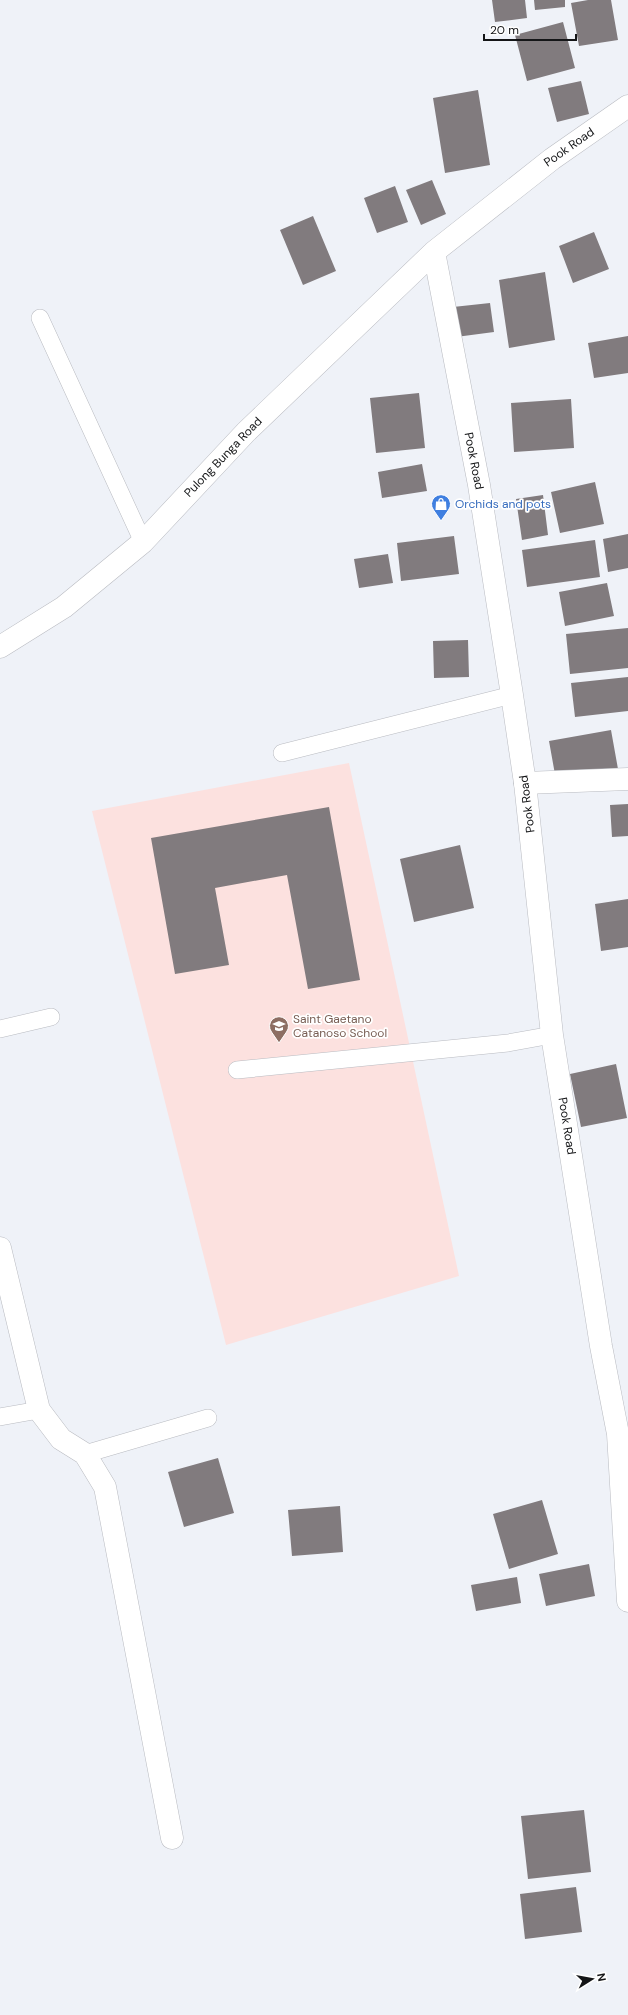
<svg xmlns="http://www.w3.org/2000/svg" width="628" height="2015" font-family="'DM Sans',sans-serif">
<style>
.education{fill:#fce1df}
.building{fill:#817b7e}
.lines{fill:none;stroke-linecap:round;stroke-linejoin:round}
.service-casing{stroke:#b9bbc1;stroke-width:18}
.minor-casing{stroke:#b9bbc1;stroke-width:23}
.secondary-casing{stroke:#b9bbc1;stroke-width:23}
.service{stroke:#fff;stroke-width:17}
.minor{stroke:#fff;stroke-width:22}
.secondary{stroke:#fff;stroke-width:22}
.labels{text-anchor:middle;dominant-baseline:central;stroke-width:3.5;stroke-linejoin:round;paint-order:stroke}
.street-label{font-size:12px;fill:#141517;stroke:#fff}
.shop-label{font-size:12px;fill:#366cbe;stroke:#fff;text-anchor:start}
.education-label{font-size:12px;fill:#785e54;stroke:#fff;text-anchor:start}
</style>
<rect width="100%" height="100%" fill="#eff2f8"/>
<path class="education" d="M349,763L459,1276L226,1345L92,811Z"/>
<path class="building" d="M492,0H525L527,18L495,22Z
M534,0H565V7L535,10Z
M588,0H611L618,40L579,46L571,3Z
M563,22L575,68L527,81L515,35Z
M581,81L589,114L557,122L548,88Z
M478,90L490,165L445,173L433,98Z
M432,180L446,214L421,225L406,190Z
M395,186L408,222L377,233L364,198Z
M313,216L336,271L303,285L280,230Z
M594,232L609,269L573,283L559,246Z
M545,272L555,340L509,348L499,280Z
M490,303L494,332L456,337L453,307Z
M628,336V373L594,378L588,343Z
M419,393L425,448L376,453L370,398Z
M571,399L574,448L514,452L511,403Z
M422,464L427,491L382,498L378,472Z
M595,482L604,524L560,533L551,492Z
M543,495L548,535L522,540L516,499Z
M628,534V568L608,572L603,539Z
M454,536L459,574L401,581L397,543Z
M595,540L600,577L527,587L522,550Z
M388,554L393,583L359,588L354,559Z
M607,583L614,616L565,626L559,592Z
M628,628V668L570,674L566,634Z
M468,640L469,677L434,678L433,641Z
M628,677V711L575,717L571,683Z
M611,730L618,769L556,780L549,741Z
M628,804V836L612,837L610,805Z
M329,807L360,980L308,989L287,875L215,888L229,965L175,974L151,838Z
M460,845L474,908L414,922L400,859Z
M628,899V947L601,951L595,904Z
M616,1064L627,1118L581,1127L570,1074Z
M218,1458L234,1513L184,1527L168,1472Z
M542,1500L558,1554L509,1569L493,1514Z
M340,1506L343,1552L292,1556L288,1510Z
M589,1564L595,1596L546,1606L539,1574Z
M517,1577L521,1603L476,1611L471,1585Z
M584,1810L591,1872L528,1879L521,1816Z
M576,1887L582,1932L525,1939L520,1894Z"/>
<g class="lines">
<g class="service-casing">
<path id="service" d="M40,318L143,542
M282,753L512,695
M0,1029L51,1017
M237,1070L508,1043L552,1035
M0,1417L39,1410
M85,1454L208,1418"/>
</g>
<g class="minor-casing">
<path id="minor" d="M525,783L628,779
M0,1248L39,1410L61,1439L85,1454L105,1487L172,1838"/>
</g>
<g class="secondary-casing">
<path id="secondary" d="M434,252L479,485L512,695L525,783L552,1035L601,1346L618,1434L628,1601
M0,647L64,607L143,542L246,432L434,252L552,159L628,106"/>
</g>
<use href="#service" class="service"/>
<use href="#minor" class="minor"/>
<use href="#secondary" class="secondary"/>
</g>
<defs>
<g id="shop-pin" transform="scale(1)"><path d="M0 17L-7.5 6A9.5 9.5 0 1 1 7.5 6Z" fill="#3f7fe0" stroke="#fff"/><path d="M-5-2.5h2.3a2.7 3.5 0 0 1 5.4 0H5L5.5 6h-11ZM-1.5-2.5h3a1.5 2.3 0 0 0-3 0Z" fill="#fff"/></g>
<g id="school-pin" transform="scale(1)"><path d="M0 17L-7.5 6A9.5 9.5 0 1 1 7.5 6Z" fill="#8d6e63" stroke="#fff"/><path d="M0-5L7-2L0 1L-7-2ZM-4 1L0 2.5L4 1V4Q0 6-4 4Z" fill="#fff"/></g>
</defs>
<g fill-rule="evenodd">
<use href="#shop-pin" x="441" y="504"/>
<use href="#school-pin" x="279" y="1026"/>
</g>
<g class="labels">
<g class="street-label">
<text transform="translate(569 147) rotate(-35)">Pook Road</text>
<text transform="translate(223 457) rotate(-46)">Pulong Bunga Road</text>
<text transform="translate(474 461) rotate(79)">Pook Road</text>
<text transform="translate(527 804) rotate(-97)">Pook Road</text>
<text transform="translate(567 1126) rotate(81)">Pook Road</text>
</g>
<g class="shop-label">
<text x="455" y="504">Orchids and pots</text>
</g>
<g class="education-label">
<text x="293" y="1019">Saint Gaetano<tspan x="293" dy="14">Catanoso School</tspan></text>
</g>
</g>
<g transform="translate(592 1979) rotate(79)" stroke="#ffffff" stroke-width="3" paint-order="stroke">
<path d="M0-3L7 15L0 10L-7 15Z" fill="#141517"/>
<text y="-6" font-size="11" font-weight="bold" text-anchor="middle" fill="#141517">N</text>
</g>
<path d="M484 34v6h92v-6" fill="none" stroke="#141517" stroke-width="2"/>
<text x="490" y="34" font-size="12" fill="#141517" stroke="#ffffff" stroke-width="3" paint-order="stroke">20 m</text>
</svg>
